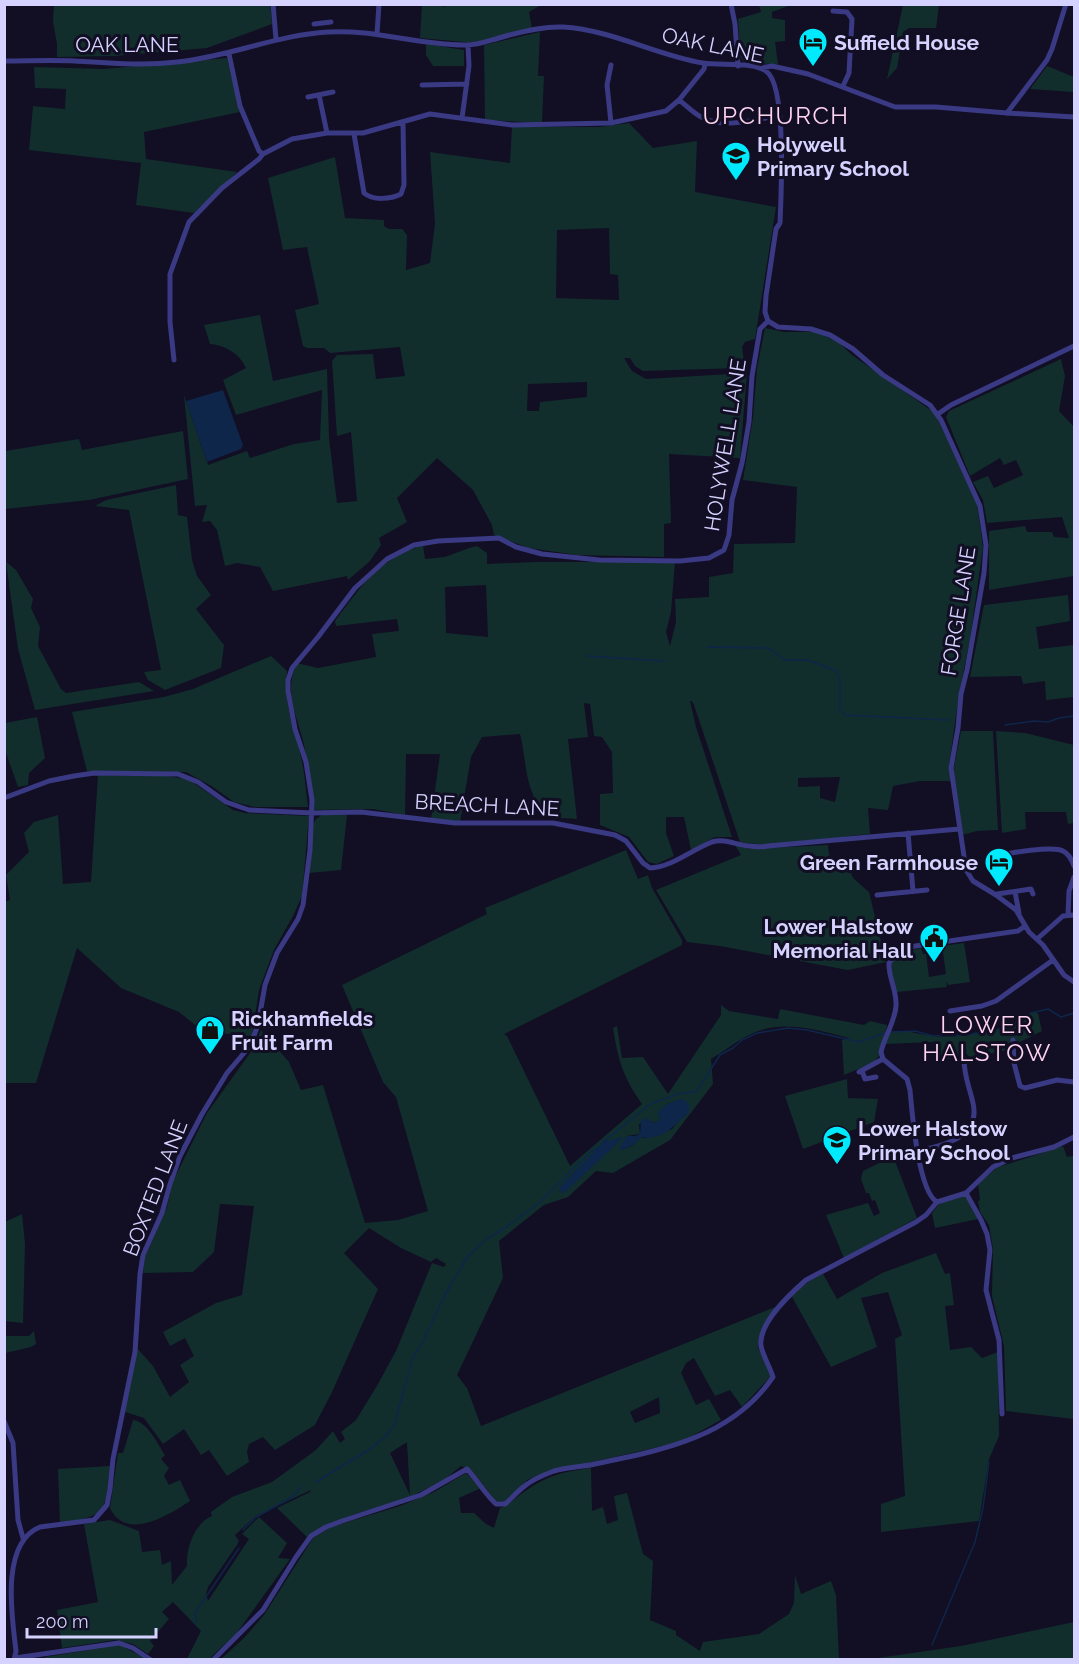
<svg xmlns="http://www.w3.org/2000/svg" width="1079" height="1664" font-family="Raleway,sans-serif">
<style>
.green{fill:#112e2d;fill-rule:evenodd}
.water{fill:#0d264a}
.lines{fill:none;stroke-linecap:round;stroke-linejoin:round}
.stream{stroke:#0d264a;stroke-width:1.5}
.minor{stroke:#3a3983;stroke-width:5}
.labels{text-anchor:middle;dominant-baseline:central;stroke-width:6;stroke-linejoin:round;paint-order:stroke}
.poi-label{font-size:21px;font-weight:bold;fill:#d6d2ff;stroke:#120e24;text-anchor:start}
.street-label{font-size:21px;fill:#d6d2ff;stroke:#120e24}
.quarter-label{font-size:24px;letter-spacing:1.5px;fill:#ffd4f0;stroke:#120e24}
</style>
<rect width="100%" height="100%" fill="#120e24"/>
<path class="green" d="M270,4L272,24L207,48L115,56L57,57V44L53,21L54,5Z
M447,4L541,5L529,12L532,29L475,43L420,38L422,5H439L445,7Z
M759,5H791L772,12V18L785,20V41L775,42L778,64L745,63L740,57L738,19L761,12Z
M903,5H939L936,28H909L903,32L897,68L887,79Z
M540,32L538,76H544L542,123L485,120L484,45Z
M426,44L464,50V66H433L426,55Z
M227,58L240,112L144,132L146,159L237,172L194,213L136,205L141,163L29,150L33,106L65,109L66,89L35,88L34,67L104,69Z
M1047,66L1074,77V92L1030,89Z
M629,123L653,148L697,141L695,192L776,207L755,339L745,342L742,347L744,362L738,368L643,371L635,366L630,358H624L632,371L646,379L747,373L740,458L669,454L671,523L664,524V557L577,555L529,548L494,535L492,525L473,490L437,458L397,498L407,522L379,538L381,545L370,561L348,580L347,576L273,591L260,567L237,563L225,566L217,530L210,521L202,522L207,505L195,506L184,395L208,465L247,451L250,458L294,444L320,440L322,390L236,415L223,380L246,368C240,354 225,345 210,344L204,325L260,315L273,381L327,369L329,438L337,503L357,501L351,432L337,436L332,361L337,355L373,354L376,379L405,376L400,347L330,353L324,348H307L303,346L295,310L319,304L307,247L283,250L268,178L335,157L345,218L384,220V226L389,229H402L407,235L406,270L430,263L435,223L430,152L510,163L512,127H600ZM609,228L610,274L618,275L619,300L556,298L557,230ZM587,382V397L540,402L539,411H527L528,384Z
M765,328L784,332H816L838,342L852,355L935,413L977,504L983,547L970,639L959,694L949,766L951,781H920L893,786L888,810L868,808L870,834C833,837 774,849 740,842L694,705L692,701H690L696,727L732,837H715L691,850L684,817H666V833L674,856L657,864L648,862L629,837L600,825V794L613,793L612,752L602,737L594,736L590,704L584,703L588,737L568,739L577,819C569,818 559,819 553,816C524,803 527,760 520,734L482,737L471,757L460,822L431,819L440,754H406L405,815L373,809L314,810C311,790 309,770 305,750C299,717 283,698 296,663L318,668L376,657L372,634L399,631L397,619L336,626L335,621C362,585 379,559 423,545L425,559L445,557L469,548L477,546L487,553V564L535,562H675L671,612L666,632L670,646L676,622L675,599L709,597V577L733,573L734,544L795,543L797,487L743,480L753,417L757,368ZM486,585L488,637L446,633L445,587ZM840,777L835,802L820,798V786L798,787V778Z
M1061,359L1065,376L1059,411L1074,427V576L989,590V531L1025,526L1027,532H1052L1054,537L1069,538L1062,517L987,523L983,500L973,482L988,476L994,488L1023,475L1016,460L1004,465L1000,458L970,476L946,417L949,411Z
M183,431L188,479L89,500L5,509V451L79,439L82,450Z
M176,485L178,515L187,517L192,560L197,576L211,595L196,609L224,645L221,668L165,690L148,680L144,672L161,670L129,510L95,506L106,500Z
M6,562L16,570L33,599L31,608L40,627L38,646L61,689L66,693L139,682L154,691L35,710L18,649Z
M1068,595L1070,621L1036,627L1039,649L1074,645V697L1046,700L1045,681L1023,684L1021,676L970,677L984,605Z
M271,656L287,671C283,706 295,728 302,761C305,776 306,792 308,807H255L234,802L213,787L186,772L87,771L72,712L164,697L193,689Z
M37,717L45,758L29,773L28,785L18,787L5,750V723Z
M961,731H993L998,830L977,831L962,835L953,772Z
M996,731L1025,733L1074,745V823L1068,824L1066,812H1025L1026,829L1002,833Z
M98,775L166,776L188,779L233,810L245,813L309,816L302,896L293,916L274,950L259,990L252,1036L204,1032L179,1012L121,988L77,948L36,1083H5L4,902L10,900L6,875L29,852L24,833L34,822L58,815L63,884L91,882Z
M323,814L347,815L341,870L309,873L313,824L316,819Z
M735,845L749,849L828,845L829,855L841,867L848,866L853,878L869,892L886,962L848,970L720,946L687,942L656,890L741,855Z
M626,850L638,879L648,875L652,888L682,940V945L504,1034L507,1036L570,1166L642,1104C623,1077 618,1060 613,1028L617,1026L622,1058L643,1057L668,1094L721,1015V1005L729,1011L778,1019L780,1009L864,1025L870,1021L887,1025L880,1055L873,1063L844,1075L842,1040L849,1038C816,1030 779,1018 747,1036C734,1043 723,1052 711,1059L713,1084L670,1140L613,1173L596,1171L568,1197L544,1205L499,1241L503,1278L457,1375L467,1388L481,1426L775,1307L760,1336L758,1347L771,1376L742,1407L730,1390L715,1396L694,1358L686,1363L681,1373L696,1405L709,1399L721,1420L681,1442L548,1472L527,1480L504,1502L496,1501L471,1470L461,1466L445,1479L410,1497L352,1515L308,1538L277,1508L310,1492L311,1490L256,1516L235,1535L239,1541L237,1545L208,1587L206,1594L208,1601L249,1539L242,1534L259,1517L287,1543L278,1558L290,1559L236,1634L209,1659H187L201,1631L173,1602L162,1612L169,1619L150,1641L154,1646L148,1654L133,1644L115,1640L62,1648L57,1610L98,1602L84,1524L110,1520L139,1531L142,1552L160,1550L162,1565L171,1561L172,1585L187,1566C186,1547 195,1523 212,1516L211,1512L232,1497L272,1482L316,1450L333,1431L340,1443L345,1439L341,1432L356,1420L378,1384L396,1351L432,1263L444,1267L446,1264L436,1258L431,1262L401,1248L369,1228L344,1253L378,1289L332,1392L315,1425L275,1450L263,1437L249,1444L247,1452L249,1462L227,1476L209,1450L201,1455L184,1429L163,1444L144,1418L125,1412L136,1347L153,1366L170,1397L189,1382L180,1365L194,1356L185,1338L170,1346L163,1332L216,1303L242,1295L254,1206L220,1204L214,1252L193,1272L143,1273L145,1257L167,1207L173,1181L207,1113L253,1049L261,1030L289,1062L301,1090L323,1085L365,1223L398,1220L428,1211L396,1097L383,1082L342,985L487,914L485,908ZM669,1103H672L686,1115L680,1119L672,1129L645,1138L641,1137L633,1145L622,1150L627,1136L640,1134L639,1124L650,1121L656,1123L660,1119L659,1115ZM659,1397L660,1413L635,1423L630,1412ZM407,1442V1443L410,1495L390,1453Z
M964,943L970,982L948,985L946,981L947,987L897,992L892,980L891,962L900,953L921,948L923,954H926L929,977L946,974L942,946Z
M1031,1013H1038L1042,1031L1020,1042L1015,1041L1012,1049L970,1058L965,1052L957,1057L940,1061L934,1042L885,1044L890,1032C908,1029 915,1034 932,1036C950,1039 994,1032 1011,1026C1018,1023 1025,1017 1031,1013Z
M847,1079L848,1098L878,1099L874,1122L803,1149L785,1096Z
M1063,1146L1067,1157L1073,1156L1074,1162V1419L1006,1411L1004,1346L992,1296L993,1249L989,1225L980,1212L978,1201L980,1200L978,1184L996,1168Z
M893,1156L917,1218L844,1258L826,1215L868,1203L874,1216L880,1213L875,1200L872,1201L869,1193H866L861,1179L863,1171Z
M964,1194L978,1219L935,1228L932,1213L939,1204Z
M22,1214L25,1244L23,1323L4,1321L5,1222Z
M936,1253L945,1274L950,1273L954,1305L945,1306L950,1350L971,1347L982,1358L998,1352L999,1436L989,1459L979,1521L881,1532V1504L905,1496L895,1339L902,1335L888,1292L861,1298L877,1347L831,1367L791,1295L811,1280L823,1274L837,1299L882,1273Z
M34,1331L36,1344L31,1347L5,1353V1336H29Z
M133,1420C148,1422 157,1443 165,1455L161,1459L169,1468L164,1476L169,1485L180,1480L190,1501C169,1515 126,1542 110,1508L118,1453H123Z
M110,1466C105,1513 108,1515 60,1524L58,1469Z
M591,1468L592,1511L603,1507L607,1524L618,1520L614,1496L627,1493L643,1554L653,1561L650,1620L676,1631V1635L700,1651L703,1642L759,1634L789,1614L794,1603L795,1575L801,1594L831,1581L836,1595L839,1659L220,1660L244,1638L264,1615L313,1538L331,1527L400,1506L434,1492L466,1473L481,1488L459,1498L461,1513H474L486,1524L494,1528L500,1508C509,1505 515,1498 524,1492C548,1475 562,1472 591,1468Z
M1074,1622V1659H871L961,1646Z
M120,1645L147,1659L45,1660V1657Z"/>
<path class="water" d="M223,390L243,445L241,449L207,462L186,401Z
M683,1099L689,1104V1112C674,1125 663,1141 641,1137L633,1145L622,1150L619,1148L627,1136H635L640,1134L641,1120L648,1118L650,1121L656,1123L660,1119L658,1113C663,1104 674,1101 683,1099Z
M620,1137L623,1138L563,1194L559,1188L606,1139L609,1141Z"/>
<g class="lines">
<path class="stream" d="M708,647L768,648L785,660H808L837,671L840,683V709L845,715L949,720
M587,656L665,661
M1005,725L1034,721L1048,722L1059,718L1074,716
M890,1032L915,1031L933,1036L966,1035L1003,1028L1014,1024L1031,1013L1048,1009L1061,1017L1074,1013
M601,1144L650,1104L681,1093L696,1092L720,1055L733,1048L742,1040L757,1033L788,1028L807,1030L859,1042L885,1033
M316,1482L370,1449L385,1437L394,1426L413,1357L421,1345L445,1295L467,1257L488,1238L502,1230L539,1203L589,1153L598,1147
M243,1530L256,1517L294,1496L301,1487
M196,1624L195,1613L239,1548
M932,1645L975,1542L983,1508L989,1462"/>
<path class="minor" d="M273,4L276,39
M731,4L735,24L738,66
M833,11L847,12L852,19L849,73L843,86
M314,24L331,22
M377,34L379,4
M229,54L240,106L259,151L263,154L292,139L327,133H363L430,114L512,125L611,123L666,111L679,100L704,69L705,64
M4,61C28,61 51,60 75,61C109,63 143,66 177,62C229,57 276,35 328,32C375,29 420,46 467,45C478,45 488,41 499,38C519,32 542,26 563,27C612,30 656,55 703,63C720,66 755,61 767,72C787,88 781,197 780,223L776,229L766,296L765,312L768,321L778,327L811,329L830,335L853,349L883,375L930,405L941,420L980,506L986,545L984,573L967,670L961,694L958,728L951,768L966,870L973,881L996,895L1016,910L1029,932L1043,945L1064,975L1074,982
M761,68L772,66L808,74L895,107H936L1007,113L1074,117
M422,85L467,84
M319,95L327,133
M308,97L333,92
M679,100C687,106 694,114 703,118C725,129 755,119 779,116
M1007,113L1047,60L1052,49L1066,4
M462,118L469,66L468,45
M611,123L607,85L611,65
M354,134L364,193C373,201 391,199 401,194L404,185L403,123
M174,360L170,322V274L189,222L222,188L259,159L263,154
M938,414L951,405L1074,346
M4,798L49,781L74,776L94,773L178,774L198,782L226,802L249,810L312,813L361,812L455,823H553L615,835L626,841L643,863L650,868C672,867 691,850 712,842C725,838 736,845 749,846C755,847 762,847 768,846L959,829
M908,833L913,891
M997,857C1008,852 1054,846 1063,851C1069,854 1072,860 1074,866
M1015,892L1019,913
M997,894L1031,889L1033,894
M877,895L927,890
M1068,915L1069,891L1074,877
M1037,939L1063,916L1074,915
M950,1011L982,1006L996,1001L1053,960
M1013,1040L1014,1063L1020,1086L1025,1088L1057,1080L1074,1082
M862,1071L865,1079L876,1077
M859,1072L883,1059
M918,1151C942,1146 981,1138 973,1103C969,1085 964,1077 964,1058
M966,1193L981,1220L987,1234L990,1250L986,1290L999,1340L1002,1414
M937,1202C918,1191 912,1112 910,1090L907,1079L883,1059L881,1052C884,1037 895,1022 896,1006C897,990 888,977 889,963L898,952L915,946L1018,931L1025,926
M937,1202L966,1193L993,1167L1012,1158L1054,1147L1074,1137
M4,1421L13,1443L18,1520L23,1538
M15,1658L119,1643L133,1648L151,1660
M14,1660L16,1651C12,1617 0,1543 40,1527L94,1520L107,1505L110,1489L113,1459L135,1352L140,1274L143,1255L162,1213L170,1184L180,1156L202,1114L227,1073L250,1046L258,1025L265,985L277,953L298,919L303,905L310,850L312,800L306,762L295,729L288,691V680L292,668L318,637L355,588L387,559L414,545L438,541L499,538L516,547L542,554L599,560L680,561L709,558L724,550L729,535L732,500L742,463L749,422L752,376L760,329L768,321
M213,1660L263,1610L296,1557L311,1536L326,1527L342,1521L421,1495L467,1469C478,1481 485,1494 496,1504H505C511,1499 516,1493 522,1488C530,1481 543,1475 554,1471C568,1467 582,1467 595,1464C662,1450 731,1438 773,1377C770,1367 763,1356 761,1346C758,1323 790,1294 806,1280L916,1222L926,1215L937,1202"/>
</g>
<defs>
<g id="hotel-pin" transform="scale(1.5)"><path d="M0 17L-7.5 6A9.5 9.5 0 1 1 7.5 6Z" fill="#00eafd" stroke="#120e24"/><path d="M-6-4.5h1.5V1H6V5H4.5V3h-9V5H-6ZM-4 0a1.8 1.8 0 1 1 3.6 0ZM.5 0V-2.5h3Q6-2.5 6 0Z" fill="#111"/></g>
<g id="school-pin" transform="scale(1.5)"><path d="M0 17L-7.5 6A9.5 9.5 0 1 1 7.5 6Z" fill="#00eafd" stroke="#120e24"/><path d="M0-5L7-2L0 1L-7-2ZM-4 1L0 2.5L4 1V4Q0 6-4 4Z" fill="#111"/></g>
<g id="civic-pin" transform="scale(1.5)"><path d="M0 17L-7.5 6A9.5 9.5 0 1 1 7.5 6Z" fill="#00eafd" stroke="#120e24"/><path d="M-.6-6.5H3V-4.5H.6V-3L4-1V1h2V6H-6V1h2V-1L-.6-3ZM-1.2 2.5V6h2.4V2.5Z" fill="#111"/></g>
<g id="shop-pin" transform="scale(1.5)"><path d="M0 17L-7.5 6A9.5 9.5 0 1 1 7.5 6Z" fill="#00eafd" stroke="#120e24"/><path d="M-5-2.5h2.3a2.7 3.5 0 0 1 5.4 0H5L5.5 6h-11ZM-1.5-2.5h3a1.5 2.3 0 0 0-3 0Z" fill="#111"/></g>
</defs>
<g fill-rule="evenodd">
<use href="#hotel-pin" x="813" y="42"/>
<use href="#school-pin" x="736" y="156"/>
<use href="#hotel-pin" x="999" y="862"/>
<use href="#civic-pin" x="934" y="938"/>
<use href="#shop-pin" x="210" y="1030"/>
<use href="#school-pin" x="837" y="1140"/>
</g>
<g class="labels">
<g class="poi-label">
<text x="834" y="42">Suffield House</text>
<text x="757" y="144">Holywell<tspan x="757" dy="24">Primary School</tspan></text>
<text x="978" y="862" text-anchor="end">Green Farmhouse</text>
<text x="913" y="926" text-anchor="end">Lower Halstow<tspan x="913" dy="24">Memorial Hall</tspan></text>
<text x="231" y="1018">Rickhamfields<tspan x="231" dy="24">Fruit Farm</tspan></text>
<text x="858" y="1128">Lower Halstow<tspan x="858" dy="24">Primary School</tspan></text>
</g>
<g class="street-label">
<text x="127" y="44">OAK LANE</text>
<text transform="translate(713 45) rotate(12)">OAK LANE</text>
<text transform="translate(725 445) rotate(-81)">HOLYWELL LANE</text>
<text transform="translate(958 611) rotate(-81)">FORGE LANE</text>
<text transform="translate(487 805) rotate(3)">BREACH LANE</text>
<text transform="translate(155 1188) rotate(-69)">BOXTED LANE</text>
</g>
<g class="quarter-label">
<text x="776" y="115">UPCHURCH</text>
<text x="987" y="1024">LOWER<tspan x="987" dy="28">HALSTOW</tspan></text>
</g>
</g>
<rect width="1079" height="1664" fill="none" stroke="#d6d2ff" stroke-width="12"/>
<path d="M27 1628v9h129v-9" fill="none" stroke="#d6d2ff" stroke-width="3"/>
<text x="36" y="1628" font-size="18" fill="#d6d2ff" stroke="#120e24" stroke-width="4.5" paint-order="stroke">200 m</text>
</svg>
